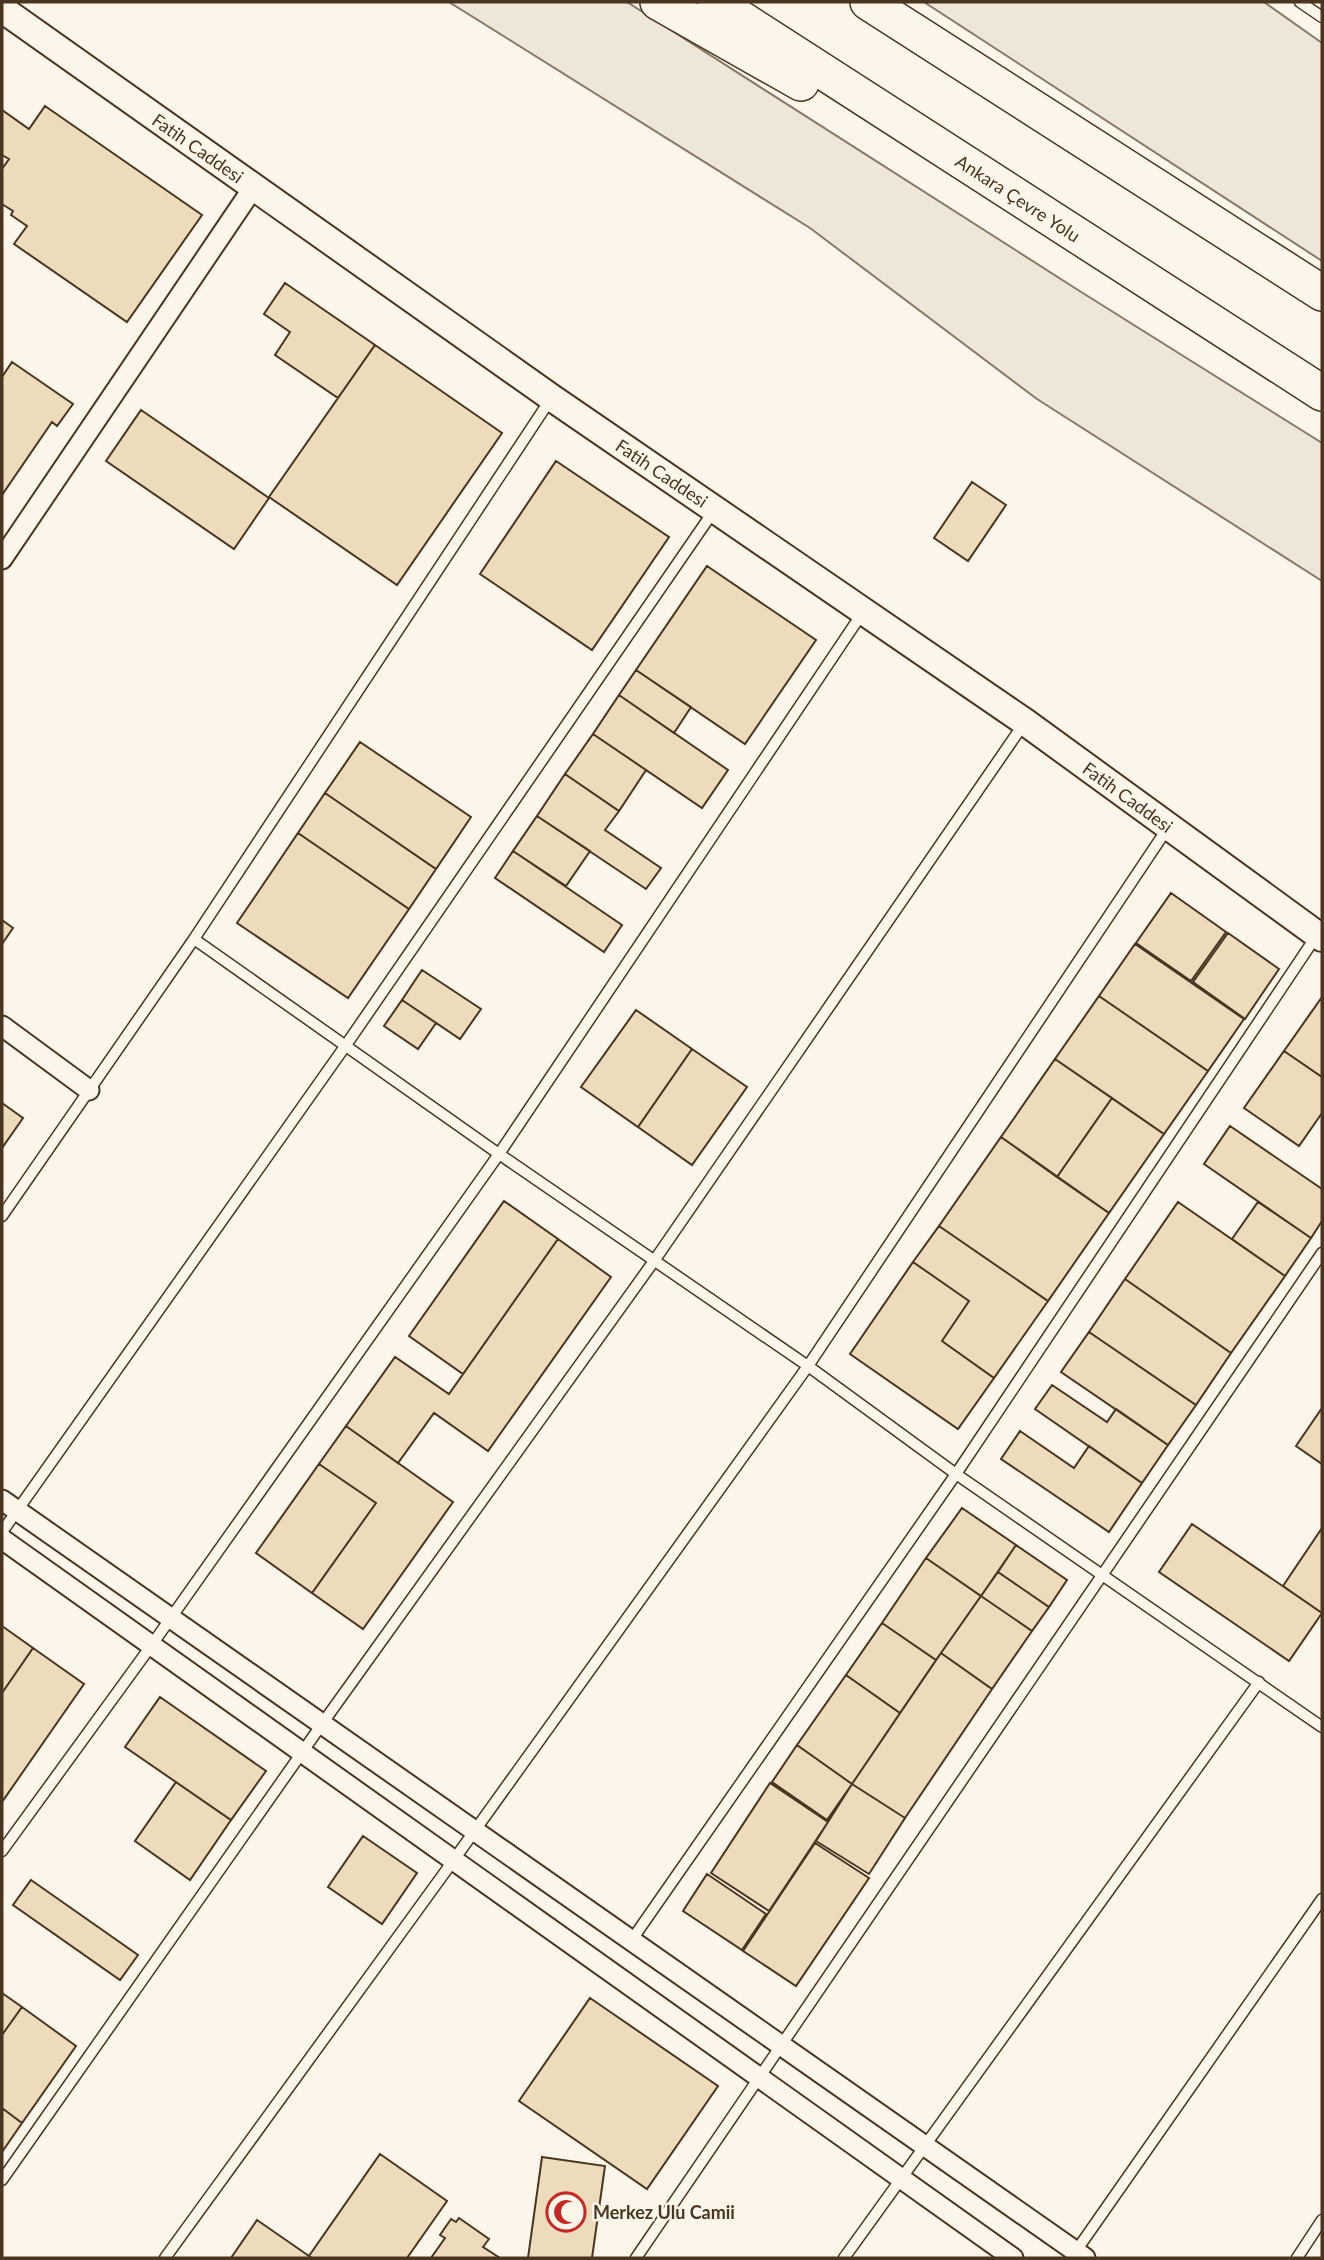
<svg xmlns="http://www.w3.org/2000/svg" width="1324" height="2260" font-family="Lato,sans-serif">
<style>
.green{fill:#ede6d9;stroke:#887966;stroke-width:2}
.building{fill:#ecdcbc;stroke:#4a3520;stroke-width:2}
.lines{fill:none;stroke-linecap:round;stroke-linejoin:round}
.lane-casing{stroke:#4a3520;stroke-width:13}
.street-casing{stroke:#4a3520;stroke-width:23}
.secondary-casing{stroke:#4a3520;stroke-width:30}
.highway-casing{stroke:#4a3520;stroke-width:38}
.lane{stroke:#fbf6e9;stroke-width:10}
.street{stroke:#fbf6e9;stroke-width:19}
.secondary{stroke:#fbf6e9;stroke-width:26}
.highway{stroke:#fbf6e9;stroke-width:35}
.labels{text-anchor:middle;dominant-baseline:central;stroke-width:5;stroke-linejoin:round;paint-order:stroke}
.street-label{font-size:18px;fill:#4a3520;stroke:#fbf6e9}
.poi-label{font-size:18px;font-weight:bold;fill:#4a3520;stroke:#fbf6e9;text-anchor:start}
</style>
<rect width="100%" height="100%" fill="#fbf6e9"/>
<path class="green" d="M449,2H627L1078,290L1322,443V581L1037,399L810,228Z
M924,2H1264L1322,43V261Z"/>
<path class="building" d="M45,106L202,215L127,322L14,244L27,226L11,215L13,211L2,204V169L9,159L2,155V110L29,129Z
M285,283L375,345L338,398L275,355L290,332L264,314Z
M375,345L502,433L397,585L269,497Z
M12,362L73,404L57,426L52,422L2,495V377Z
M141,410L269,498L234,549L106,461Z
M556,461L669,537L592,650L480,574Z
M972,482L1006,505L968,561L934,538Z
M707,566L816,640L745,744L636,670Z
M636,670L691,707L674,733L619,695Z
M619,695L728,770L702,808L593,734Z
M593,734L646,770L619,811L565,774Z
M360,742L471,817L436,869L325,793Z
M565,774L619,811L605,830L661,868L646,889L537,816Z
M325,793L436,869L409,909L298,833Z
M537,816L590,851L566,886L513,851Z
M298,833L409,909L348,998L237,923Z
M513,851L622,925L604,952L495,878Z
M1171,893L1226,932L1191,981L1136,943Z
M2,920L13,928L2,944Z
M1228,933L1279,969L1245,1019L1193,982Z
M1135,944L1244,1019L1208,1071L1099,996Z
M422,970L481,1009L460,1039L402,1000Z
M1099,996L1208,1071L1164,1134L1055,1059Z
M1322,997V1077L1284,1051Z
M402,1000L436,1023L418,1049L384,1026Z
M636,1010L692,1049L638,1127L581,1087Z
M692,1049L747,1087L692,1165L638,1127Z
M1284,1051L1322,1077V1113L1299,1146L1244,1108Z
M1055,1059L1112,1098L1057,1177L1001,1137Z
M1112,1098L1164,1134L1109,1213L1057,1177Z
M2,1103L23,1118L2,1148Z
M1230,1126L1322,1189V1221L1311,1238L1204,1164Z
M1001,1137L1109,1213L1048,1301L939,1226Z
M504,1201L558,1239L463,1374L409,1336Z
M1178,1202L1285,1276L1231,1353L1125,1279Z
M1258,1202L1311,1238L1285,1276L1232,1239Z
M939,1226L1048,1301L994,1378L942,1341L969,1301L913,1262Z
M558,1239L611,1277L488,1451L434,1413L398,1463L346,1426L395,1357L449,1394Z
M913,1262L969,1301L942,1341L994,1378L958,1429L850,1354Z
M1125,1279L1231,1353L1196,1405L1089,1332Z
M1089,1332L1196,1405L1168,1445L1061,1372Z
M1052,1385L1107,1422L1116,1409L1168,1445L1142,1483L1035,1409Z
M1322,1408V1464L1296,1446Z
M346,1426L453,1502L363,1629L312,1593L376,1503L319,1464Z
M1020,1431L1074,1468L1089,1446L1142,1483L1109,1532L1001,1459Z
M319,1464L376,1503L312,1593L256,1553Z
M962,1508L1016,1545L981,1596L926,1558Z
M1192,1524L1322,1613L1289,1661L1159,1572Z
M1322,1528V1613L1283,1586Z
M1016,1545L1067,1580L1049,1607L998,1572Z
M926,1558L981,1596L936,1660L882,1623Z
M998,1572L1049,1607L1032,1631L981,1596Z
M981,1596L1032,1631L992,1689L941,1653Z
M882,1623L936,1660L900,1713L846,1675Z
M2,1626L33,1648L2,1693Z
M33,1648L84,1684L2,1802V1693Z
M941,1653L992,1689L905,1818L852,1784Z
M846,1675L900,1713L852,1784L797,1745Z
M160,1697L266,1771L231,1820L125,1747Z
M797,1745L852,1784L827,1820L772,1782Z
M176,1782L231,1820L190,1880L135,1841Z
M770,1783L828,1822L769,1911L711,1873Z
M852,1784L905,1818L869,1874L816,1841Z
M363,1836L417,1873L382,1924L328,1887Z
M815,1843L869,1878L796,1986L743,1951Z
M707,1874L766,1914L742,1950L683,1911Z
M31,1880L138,1955L120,1980L13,1905Z
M2,1993L22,2007L2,2035Z
M590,1998L718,2086L647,2189L519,2101Z
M22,2007L76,2046L22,2123L2,2108V2035Z
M2,2108L22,2123L2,2152Z
M380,2154L447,2201L407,2258H312L309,2256Z
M542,2157L605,2166L592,2258H528Z
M459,2218L489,2239L483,2247L500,2258H431L445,2238L440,2235L451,2219L456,2222Z
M257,2220L309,2256L312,2258H231Z"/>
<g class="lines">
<g class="lane-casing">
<path id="lane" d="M1300,2L1322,17
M194,939L499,1154L808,1366L956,1474L1322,1727
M2,1216L194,939L550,400
M2,1532L346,1045L713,512
M2,1851L151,1646L499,1154L863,612
M631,1941L956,1474L1317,935
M2,2180L322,1724L654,1261L1025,722
M1074,2254L1322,1899
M165,2258L453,1861L808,1366L1167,829
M636,2258L1322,1253
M844,2258L1259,1682
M1297,2258L1322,2220"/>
</g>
<g class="street-casing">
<path id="street" d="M2,559L253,188
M2,1026L89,1090
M2,1500L1085,2258
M2,1539L1013,2258"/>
</g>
<g class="secondary-casing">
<path id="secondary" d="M2,9L552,398L1025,722L1322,938"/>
</g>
<g class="highway-casing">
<path id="highway" d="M658,2L801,83
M715,2L1322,393
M868,2L1322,293"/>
</g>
<use href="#lane" class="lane"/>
<use href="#street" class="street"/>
<use href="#secondary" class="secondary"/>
<use href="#highway" class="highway"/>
</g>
<defs>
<g id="mosque-ring" transform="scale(2.0125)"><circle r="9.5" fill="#fbf6e9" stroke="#c62828" stroke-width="1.5"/><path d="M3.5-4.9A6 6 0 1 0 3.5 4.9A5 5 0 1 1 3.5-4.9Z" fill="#c62828"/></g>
</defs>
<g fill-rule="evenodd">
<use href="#mosque-ring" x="566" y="2212"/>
</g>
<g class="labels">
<g class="street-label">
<text transform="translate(198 148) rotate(35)">Fatih Caddesi</text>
<text transform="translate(1018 198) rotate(33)">Ankara Çevre Yolu</text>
<text transform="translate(662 473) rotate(34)">Fatih Caddesi</text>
<text transform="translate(1128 797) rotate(36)">Fatih Caddesi</text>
</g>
<g class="poi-label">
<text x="593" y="2212">Merkez Ulu Camii</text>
</g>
</g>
<rect width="1324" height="2260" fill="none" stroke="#4a3520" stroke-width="7"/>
</svg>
